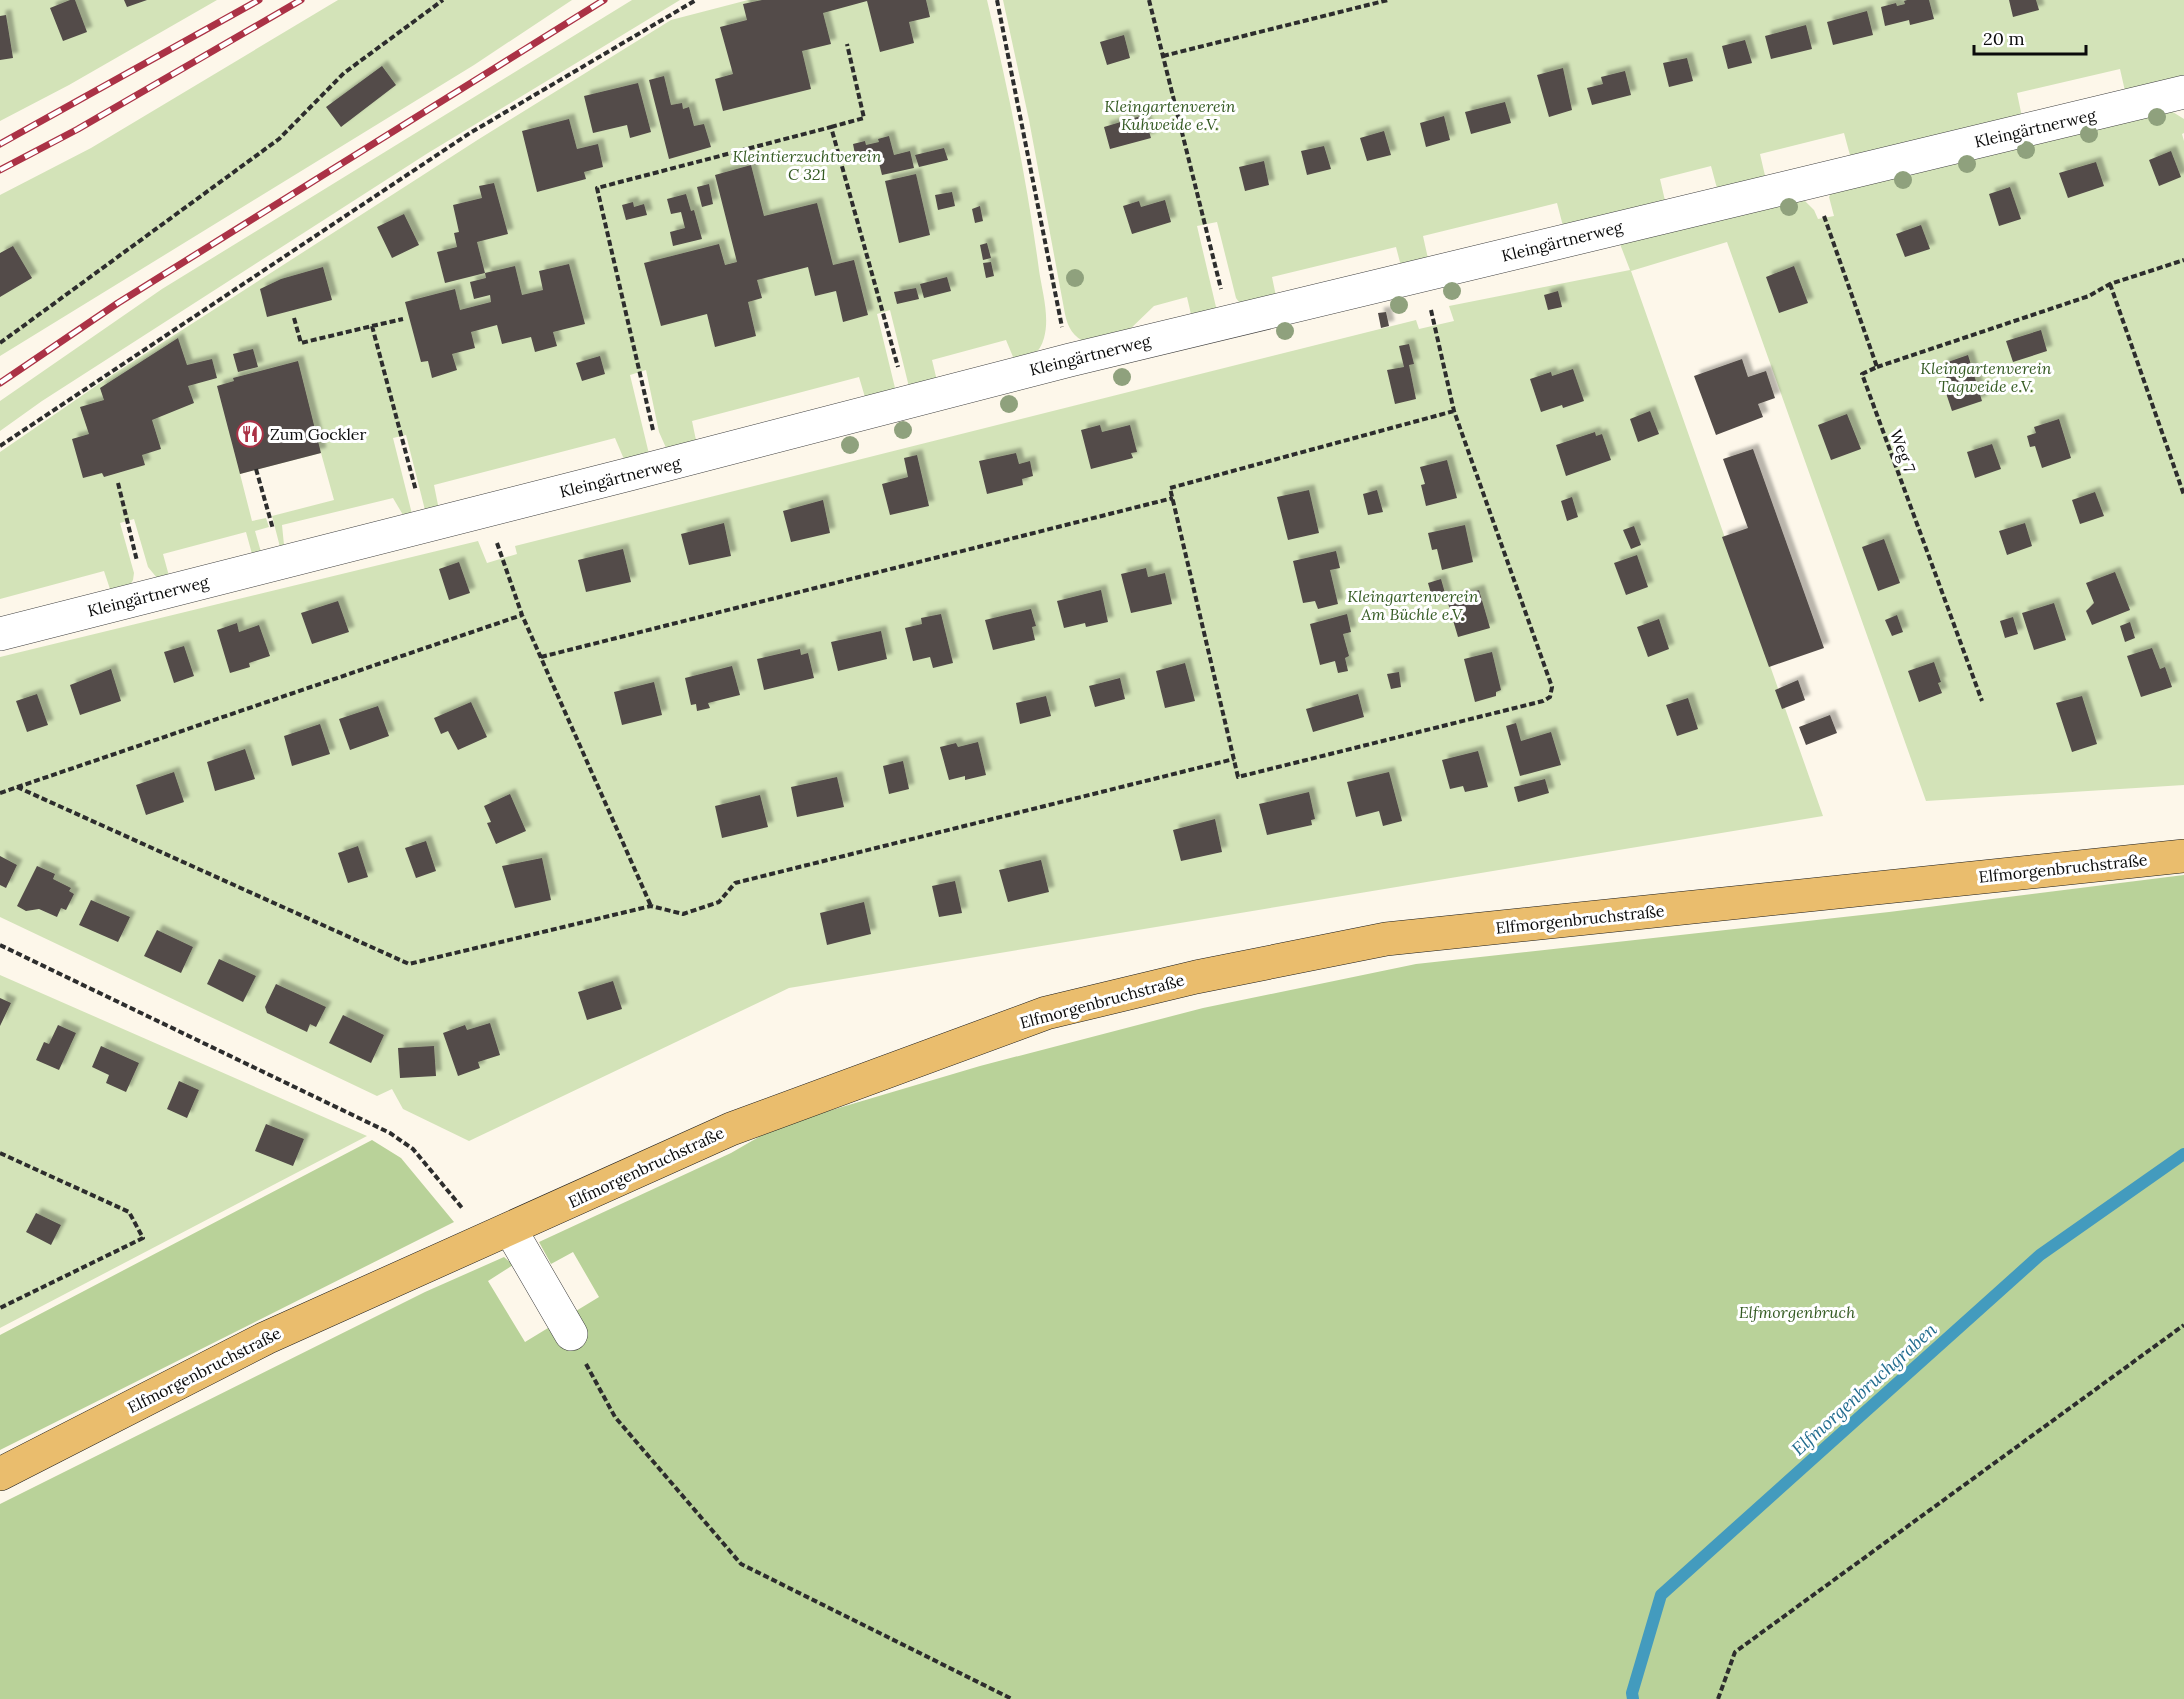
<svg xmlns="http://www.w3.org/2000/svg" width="2184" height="1699" font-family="Lora,serif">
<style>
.green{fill:#d3e3b8}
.forest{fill:#b9d299}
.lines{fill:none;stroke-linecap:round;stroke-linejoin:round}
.stream{stroke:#439bbe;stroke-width:12}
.building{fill:#524b48;filter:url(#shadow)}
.minor-casing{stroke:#3e3e3e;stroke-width:34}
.major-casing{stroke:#1c1c1c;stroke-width:34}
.path{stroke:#2d2d2d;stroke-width:4;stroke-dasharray:6 3;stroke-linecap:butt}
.minor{stroke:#fff;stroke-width:33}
.major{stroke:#eabd6d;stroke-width:33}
.rail-casing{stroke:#ab3246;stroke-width:7}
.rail{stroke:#fff;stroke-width:4.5;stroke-dasharray:14;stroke-linecap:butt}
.tree{fill:#8fa17d}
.labels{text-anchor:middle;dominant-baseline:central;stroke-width:6;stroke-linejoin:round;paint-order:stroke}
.park-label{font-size:16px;font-style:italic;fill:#355b23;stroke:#fff}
.street-label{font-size:16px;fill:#0b0b0b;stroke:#fff}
.poi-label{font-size:16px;fill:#0b0b0b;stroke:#fff;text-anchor:start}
.water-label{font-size:18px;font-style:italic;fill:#226c8e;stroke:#fff}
</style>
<defs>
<filter id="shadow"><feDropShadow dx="5.5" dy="-5.5" stdDeviation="1.5" flood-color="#0004"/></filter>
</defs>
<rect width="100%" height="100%" fill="#fdf7ea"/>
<path class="green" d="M0,0H217L69,85L0,121Z
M338,0H572L474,65L0,356V195L91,148Z
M632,0H680L428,153L42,401L0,431V401L162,289Z
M748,0H987C1008,89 1027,180 1039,270C1042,291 1050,317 1044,338C1040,353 1030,360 1016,364L1006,340L932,360L938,385L910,391L890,310L877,314L896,392L867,404L859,377L692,421L697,445L667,450L659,432L646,370L630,375L649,454L626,464L615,438L434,485L439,510H425L406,435L393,438L413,518L406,520L393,498L282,525L284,545L280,547L272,516L334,500L321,453L240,474L252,521L266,518L269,527L255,531L261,552L252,554L246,532L163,554L169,576L157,578L148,567L134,519L120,523L134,573L133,580L128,589L111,592L104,571L0,599V452L109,377L479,139L671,20Z
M1003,0H2184V77L2125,91L2120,69L2017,93L2022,117L1851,159L1844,133L1760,154L1766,180L1718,192L1711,166L1660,179L1666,205L1564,230L1557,203L1423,236L1429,263L1402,270L1396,247L1272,277L1277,301L1244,309L1236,298L1217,222L1197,226L1216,307L1215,312L1193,323L1187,297L1154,306L1127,332L1086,343C1073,336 1068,328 1065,314L1029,120Z
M2168,109L2184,119V133L2182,134L2184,141V785L1926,801L1727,242L1631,271L1823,816L789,988L469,1141L403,1109L392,1089L377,1096L0,917V657L478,541L487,563L517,554L515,546L1416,320L1419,329L1454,321L1449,306L1630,270L1620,244L1802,198L1814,210L1818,219L1834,216L1829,197L1831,193Z
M0,975L367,1136L0,1328Z"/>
<path class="forest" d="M2184,875V1699H0V1504L425,1292L504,1257L513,1265L488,1281L525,1342L599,1297L573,1252L551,1264L539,1242L731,1153L778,1126L980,1066L1203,1008L1416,964L1889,912Z
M372,1140L401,1158L454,1222L0,1450V1335Z"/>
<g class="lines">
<path class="stream" d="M1633,1699L1632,1693L1661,1595L2040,1255L2184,1154"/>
</g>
<path class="building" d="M70,0H75L87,32L63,41L50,8Z
M124,0H147L127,7Z
M762,0H926L930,17L909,22L914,43L880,52L867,1L823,13L831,44L802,51L811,89L723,111L715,79L733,74L720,27L747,20L743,4Z
M1907,0H1929L1934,19L1910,25L1909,20L1885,26L1881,7L1896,3L1897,6L1905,4L1904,1Z
M2009,0H2036L2039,10L2013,17Z
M1867,11L1873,35L1833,45L1827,22Z
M6,15L13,58L0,60V16Z
M1806,25L1812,49L1771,59L1765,36Z
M1124,35L1130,58L1107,65L1100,42Z
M1745,40L1752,63L1728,69L1722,46Z
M1687,58L1693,81L1669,87L1663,63Z
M382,66L396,85L341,127L326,107Z
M1563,68L1572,110L1549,117L1537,75Z
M1625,71L1631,95L1592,105L1587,88L1603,84L1601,77Z
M664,76L671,105L682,103L683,109L689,107L694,126L704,124L711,147L669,159L649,80Z
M638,83L651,132L630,138L627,125L593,133L584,96Z
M1505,102L1511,123L1471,134L1465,112Z
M1144,115L1151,138L1110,149L1104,127Z
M1444,116L1450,140L1426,147L1420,123Z
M569,119L577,149L598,144L603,167L584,172L586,179L537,192L522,131Z
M1384,131L1391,155L1367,161L1360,138Z
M889,136L894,155L910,151L914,168L882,175L877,155L856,159L853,144L865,141L866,145L879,142L878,139Z
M1324,146L1331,169L1307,175L1301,151Z
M944,148L948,160L919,167L915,155Z
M2171,151L2181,177L2159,186L2149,160Z
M1264,161L1269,185L1245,191L1239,167Z
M2096,162L2104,186L2068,198L2059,173Z
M751,165L764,216L817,203L833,265L854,260L868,315L843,322L836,291L815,296L808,267L757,280L762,298L748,302L756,336L715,347L707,314L661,326L644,263L719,244L725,265L737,262L715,175Z
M916,174L930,235L899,243L885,181Z
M494,183L508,234L477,242L485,273L445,283L437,252L457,247L454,233L459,232L453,205L482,198L479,186Z
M709,184L713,204L702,207L697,187Z
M2010,187L2021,219L1999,226L1989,194Z
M952,192L955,206L938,210L935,195Z
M686,194L691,211L694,210L702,239L673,246L670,232L685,228L681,212L671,214L667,199Z
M1165,200L1171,222L1132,234L1123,206L1139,201L1141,207Z
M633,202L634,207L644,204L647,215L626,220L622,205Z
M980,206L983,221L975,223L972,209Z
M404,214L419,245L392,258L377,227Z
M1921,225L1930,249L1905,257L1896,234Z
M987,243L991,258L983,260L980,245Z
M13,246L32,278L0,297V253Z
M991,262L994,276L986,278L983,263Z
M569,264L585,324L553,332L557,346L535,352L531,337L502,344L497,325L471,332L475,348L452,354L457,370L432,378L428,361L421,362L405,302L455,289L460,310L491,302L490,295L474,299L470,282L486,278L485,273L515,266L522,295L543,290L539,271Z
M1794,266L1808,303L1779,313L1766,277Z
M323,267L332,300L267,317L260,289L281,279Z
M947,277L951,291L924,298L920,284Z
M916,288L919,299L897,304L894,292Z
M1558,291L1562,307L1548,310L1544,295Z
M1386,312L1389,326L1381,328L1378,313Z
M2041,330L2047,351L2013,362L2006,341Z
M178,338L187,365L212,359L217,378L188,386L194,403L152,420L161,449L142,455L145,465L104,477L102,473L83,478L72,439L89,434L80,407L104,400L100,388Z
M1409,344L1414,364L1409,365L1416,399L1395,404L1387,370L1404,367L1399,346Z
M253,349L258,367L238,372L233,354Z
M1968,355L1982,401L1952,411L1945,390L1950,389L1942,364Z
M600,356L605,374L582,381L576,363Z
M1742,359L1748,377L1766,371L1775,398L1758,404L1763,417L1716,435L1694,376Z
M298,361L321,453L240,474L217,386L234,381L233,378Z
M1573,369L1584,401L1563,408L1562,405L1541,412L1530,379L1551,372L1552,376Z
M1650,411L1659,434L1638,442L1630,419Z
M1847,414L1861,449L1831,460L1818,425Z
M2059,419L2071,458L2042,468L2035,446L2030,447L2027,436L2036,433L2034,427Z
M1100,425L1102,432L1130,425L1137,452L1131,453L1133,458L1091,469L1081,430Z
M1595,432L1596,436L1602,434L1611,460L1566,476L1556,445Z
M1992,444L2001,469L1975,478L1967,452Z
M1753,449L1824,648L1769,667L1722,537L1748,528L1723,459Z
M1016,453L1019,464L1030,461L1033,476L1022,479L1023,485L987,494L979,461Z
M917,455L929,506L890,515L882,484L908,477L904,458Z
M1447,460L1457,498L1426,506L1421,485L1425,484L1420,467Z
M1309,490L1319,533L1288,540L1277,497Z
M1377,490L1383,512L1368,515L1363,494Z
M2095,492L2104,516L2080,524L2072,500Z
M1572,497L1578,517L1567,521L1561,501Z
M823,500L830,533L791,542L783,511Z
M724,523L731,556L689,565L681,534Z
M2025,523L2032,546L2007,555L1999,531Z
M1465,525L1473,562L1442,570L1437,549L1432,550L1428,533Z
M1634,526L1641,545L1631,549L1623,530Z
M1884,539L1900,583L1878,591L1862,547Z
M623,549L631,582L586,592L578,560Z
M1336,551L1340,568L1330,570L1338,604L1318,609L1315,601L1303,603L1293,561Z
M1637,555L1648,587L1626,595L1614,563Z
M459,562L470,593L449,600L439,569Z
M1146,568L1148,577L1165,573L1172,604L1131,613L1121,574Z
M2115,572L2130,610L2092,625L2086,611L2094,603L2086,583Z
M1441,579L1447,600L1479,590L1490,628L1458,637L1447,600L1434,604L1428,583Z
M1101,590L1108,622L1086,627L1085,623L1064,628L1057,601Z
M338,601L349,632L312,644L301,613Z
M2054,603L2066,640L2034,650L2022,613Z
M1031,609L1036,626L1032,627L1035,640L993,650L985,620Z
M941,614L953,663L933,668L930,657L913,661L905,628L922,624L921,618Z
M1347,614L1351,632L1343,634L1349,656L1345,658L1348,671L1338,673L1335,661L1320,665L1310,624Z
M1897,615L1903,632L1892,636L1885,620Z
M2013,617L2018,634L2005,638L2000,621Z
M1659,619L1669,649L1648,657L1637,627Z
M2130,622L2135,638L2125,642L2120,626Z
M237,623L239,632L259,625L270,656L249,663L250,667L230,673L217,630Z
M881,631L887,659L838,671L831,642Z
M184,646L194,676L174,683L164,652Z
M2152,648L2160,669L2165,667L2172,687L2141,697L2127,656Z
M800,649L801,655L808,653L814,678L764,690L757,659Z
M1492,652L1501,690L1496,692V696L1475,702L1464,659Z
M1934,662L1941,682L1938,683L1942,693L1919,702L1908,671Z
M1185,663L1195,701L1165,708L1156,671Z
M732,666L740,695L708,703L710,708L697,711L696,704L691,705L685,678Z
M111,669L121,701L80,715L70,685Z
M1399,672L1401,687L1391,689L1387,674Z
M1120,678L1125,699L1095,707L1089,686Z
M1798,680L1805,700L1782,709L1775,690Z
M654,682L662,715L622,725L614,692Z
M37,694L48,725L27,732L16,701Z
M1358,694L1364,717L1313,732L1306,709Z
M1046,696L1051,716L1020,724L1016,703Z
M2082,696L2097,744L2072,752L2056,703Z
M1688,698L1698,729L1677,736L1666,705Z
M471,702L487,737L458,750L448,731L441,734L434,718Z
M378,706L389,736L350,750L339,719Z
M1830,715L1837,733L1806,745L1799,727Z
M1516,723L1521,741L1551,732L1561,765L1520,776L1506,726Z
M320,724L330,754L292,766L284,736Z
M978,742L986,775L965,780V776L949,780L940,747L956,743L958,747Z
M245,749L255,779L215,791L207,762Z
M1478,751L1488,787L1465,792L1463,786L1450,789L1442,760Z
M903,761L909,789L889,794L883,766Z
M174,772L184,802L146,815L136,785Z
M1389,772L1402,821L1383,826L1379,811L1356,817L1347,782Z
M837,777L844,807L797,817L791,787Z
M1545,779L1549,793L1518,802L1514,787Z
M1309,792L1315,819L1311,820L1312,825L1267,835L1259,804Z
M510,794L526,831L496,844L487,823L491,822L484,806Z
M760,795L768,827L722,838L715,806Z
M1215,819L1222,852L1181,861L1173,830Z
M426,841L436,871L416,878L405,848Z
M358,846L368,877L348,883L338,853Z
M0,856L17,865L6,888L0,885Z
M542,858L551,900L515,908L502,866Z
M1041,860L1049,892L1008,902L999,870Z
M37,866L55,874L53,879L71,888L69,891L74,894L66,910L61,908L57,917L39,909L26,911L17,906Z
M955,881L962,913L939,917L932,886Z
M91,900L130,917L118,942L79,925Z
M864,902L871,934L827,945L820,913Z
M157,930L193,947L181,973L144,956Z
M219,959L256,976L243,1002L207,984Z
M613,981L622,1009L587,1020L578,992Z
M276,984L326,1007L316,1027L310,1024L307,1032L267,1013L265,1007Z
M0,998L11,1003L0,1026Z
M343,1015L384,1035L371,1063L329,1043Z
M490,1023L500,1055L478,1062L480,1068L458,1076L443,1033L465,1025L467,1030Z
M58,1025L76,1033L59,1070L36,1060L44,1042L49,1044Z
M101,1046L139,1063L126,1092L106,1083L109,1075L92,1067Z
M434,1046L436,1076L400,1078L398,1048Z
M179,1081L199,1090L187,1118L167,1109Z
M266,1124L304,1139L293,1166L255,1151Z
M36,1213L61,1225L51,1245L26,1232Z"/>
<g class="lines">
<g class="minor-casing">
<path id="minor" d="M0,634L630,474L1070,360L2184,92
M510,1229L571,1334"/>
</g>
<g class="major-casing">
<path id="major" d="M0,1474L266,1338L731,1129L1046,1013L1196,977L1386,939L2184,856"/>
</g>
<path class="path" d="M997,0L1062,327
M1149,0L1221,289
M1163,56L1388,0
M831,127L864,118L847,44
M1824,216L1877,367L1862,374L1982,701
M2110,284L2184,495
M1431,310L1454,411L1552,687L1550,697L1543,701L1238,777L1170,488L1454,411
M294,318L301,343L372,326L416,491
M372,326L403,319
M0,343L279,139L344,73L443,0
M1877,367L2089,296L2110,284L2184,260
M653,430L597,188L831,127L898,367
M0,446L470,133L696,0
M256,469L273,529
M118,483L137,561
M497,543L522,615L651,906
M541,657L1173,498
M17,787L409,964L651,906L683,914L719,902L735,883L1234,759
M0,793L522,615
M0,945L390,1133L413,1149L463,1209
M0,1153L129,1212L143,1238L0,1308
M586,1364L615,1417L741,1564L1012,1699
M1718,1699L1735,1652L2184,1325"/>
<use href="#minor" class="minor"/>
<use href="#major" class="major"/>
<g class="rail-casing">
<path id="rail" d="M0,144L259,0
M0,170L78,129L301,0
M0,383L118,303L604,0"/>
</g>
<use href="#rail" class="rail"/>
</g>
<g class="tree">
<circle cx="2157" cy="117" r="9"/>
<circle cx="2089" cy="134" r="9"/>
<circle cx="2026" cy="150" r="9"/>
<circle cx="1967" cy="164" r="9"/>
<circle cx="1903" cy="180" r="9"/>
<circle cx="1789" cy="207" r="9"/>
<circle cx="1075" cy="278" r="9"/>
<circle cx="1452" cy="291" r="9"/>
<circle cx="1399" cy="305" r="9"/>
<circle cx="1285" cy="331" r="9"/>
<circle cx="1122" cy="377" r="9"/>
<circle cx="1009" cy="404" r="9"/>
<circle cx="903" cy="430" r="9"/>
<circle cx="850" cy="445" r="9"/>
</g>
<defs>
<g id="restaurant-ring" transform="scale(1.35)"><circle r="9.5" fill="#fff" stroke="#ab3246" stroke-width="1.5"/><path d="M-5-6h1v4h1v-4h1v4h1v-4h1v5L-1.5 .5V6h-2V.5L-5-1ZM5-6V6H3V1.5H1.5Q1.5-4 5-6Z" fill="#ab3246"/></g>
</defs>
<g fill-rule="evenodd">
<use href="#restaurant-ring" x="250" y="434"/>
</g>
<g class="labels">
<g class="park-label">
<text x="1170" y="106">Kleingartenverein<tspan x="1170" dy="18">Kuhweide e.V.</tspan></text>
<text x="807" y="156">Kleintierzuchtverein<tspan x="807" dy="18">C 321</tspan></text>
<text x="1986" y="368">Kleingartenverein<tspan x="1986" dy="18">Tagweide e.V.</tspan></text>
<text x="1413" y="596">Kleingartenverein<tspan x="1413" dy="18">Am Büchle e.V.</tspan></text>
<text x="1797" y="1312">Elfmorgenbruch</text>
</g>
<g class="street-label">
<text transform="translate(2035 128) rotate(-13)">Kleingärtnerweg</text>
<text transform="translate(1562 241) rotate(-14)">Kleingärtnerweg</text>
<text transform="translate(1090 355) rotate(-14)">Kleingärtnerweg</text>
<text transform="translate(1903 451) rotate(70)">Weg 7</text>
<text transform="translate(620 477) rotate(-14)">Kleingärtnerweg</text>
<text transform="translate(148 596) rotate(-14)">Kleingärtnerweg</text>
<text transform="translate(2063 868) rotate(-6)">Elfmorgenbruchstraße</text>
<text transform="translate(1580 919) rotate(-6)">Elfmorgenbruchstraße</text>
<text transform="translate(1102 1001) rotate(-15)">Elfmorgenbruchstraße</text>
<text transform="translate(646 1167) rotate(-25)">Elfmorgenbruchstraße</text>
<text transform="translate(204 1370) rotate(-27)">Elfmorgenbruchstraße</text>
</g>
<g class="poi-label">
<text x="270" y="434">Zum Gockler</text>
</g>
<g class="water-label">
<text transform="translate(1864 1389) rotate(-42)">Elfmorgenbruchgraben</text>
</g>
</g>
<path d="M1974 45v9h112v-9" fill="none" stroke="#0b0b0b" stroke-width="3"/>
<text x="1983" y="45" font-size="18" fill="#0b0b0b" stroke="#ffffff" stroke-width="4.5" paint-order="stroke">20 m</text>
</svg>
